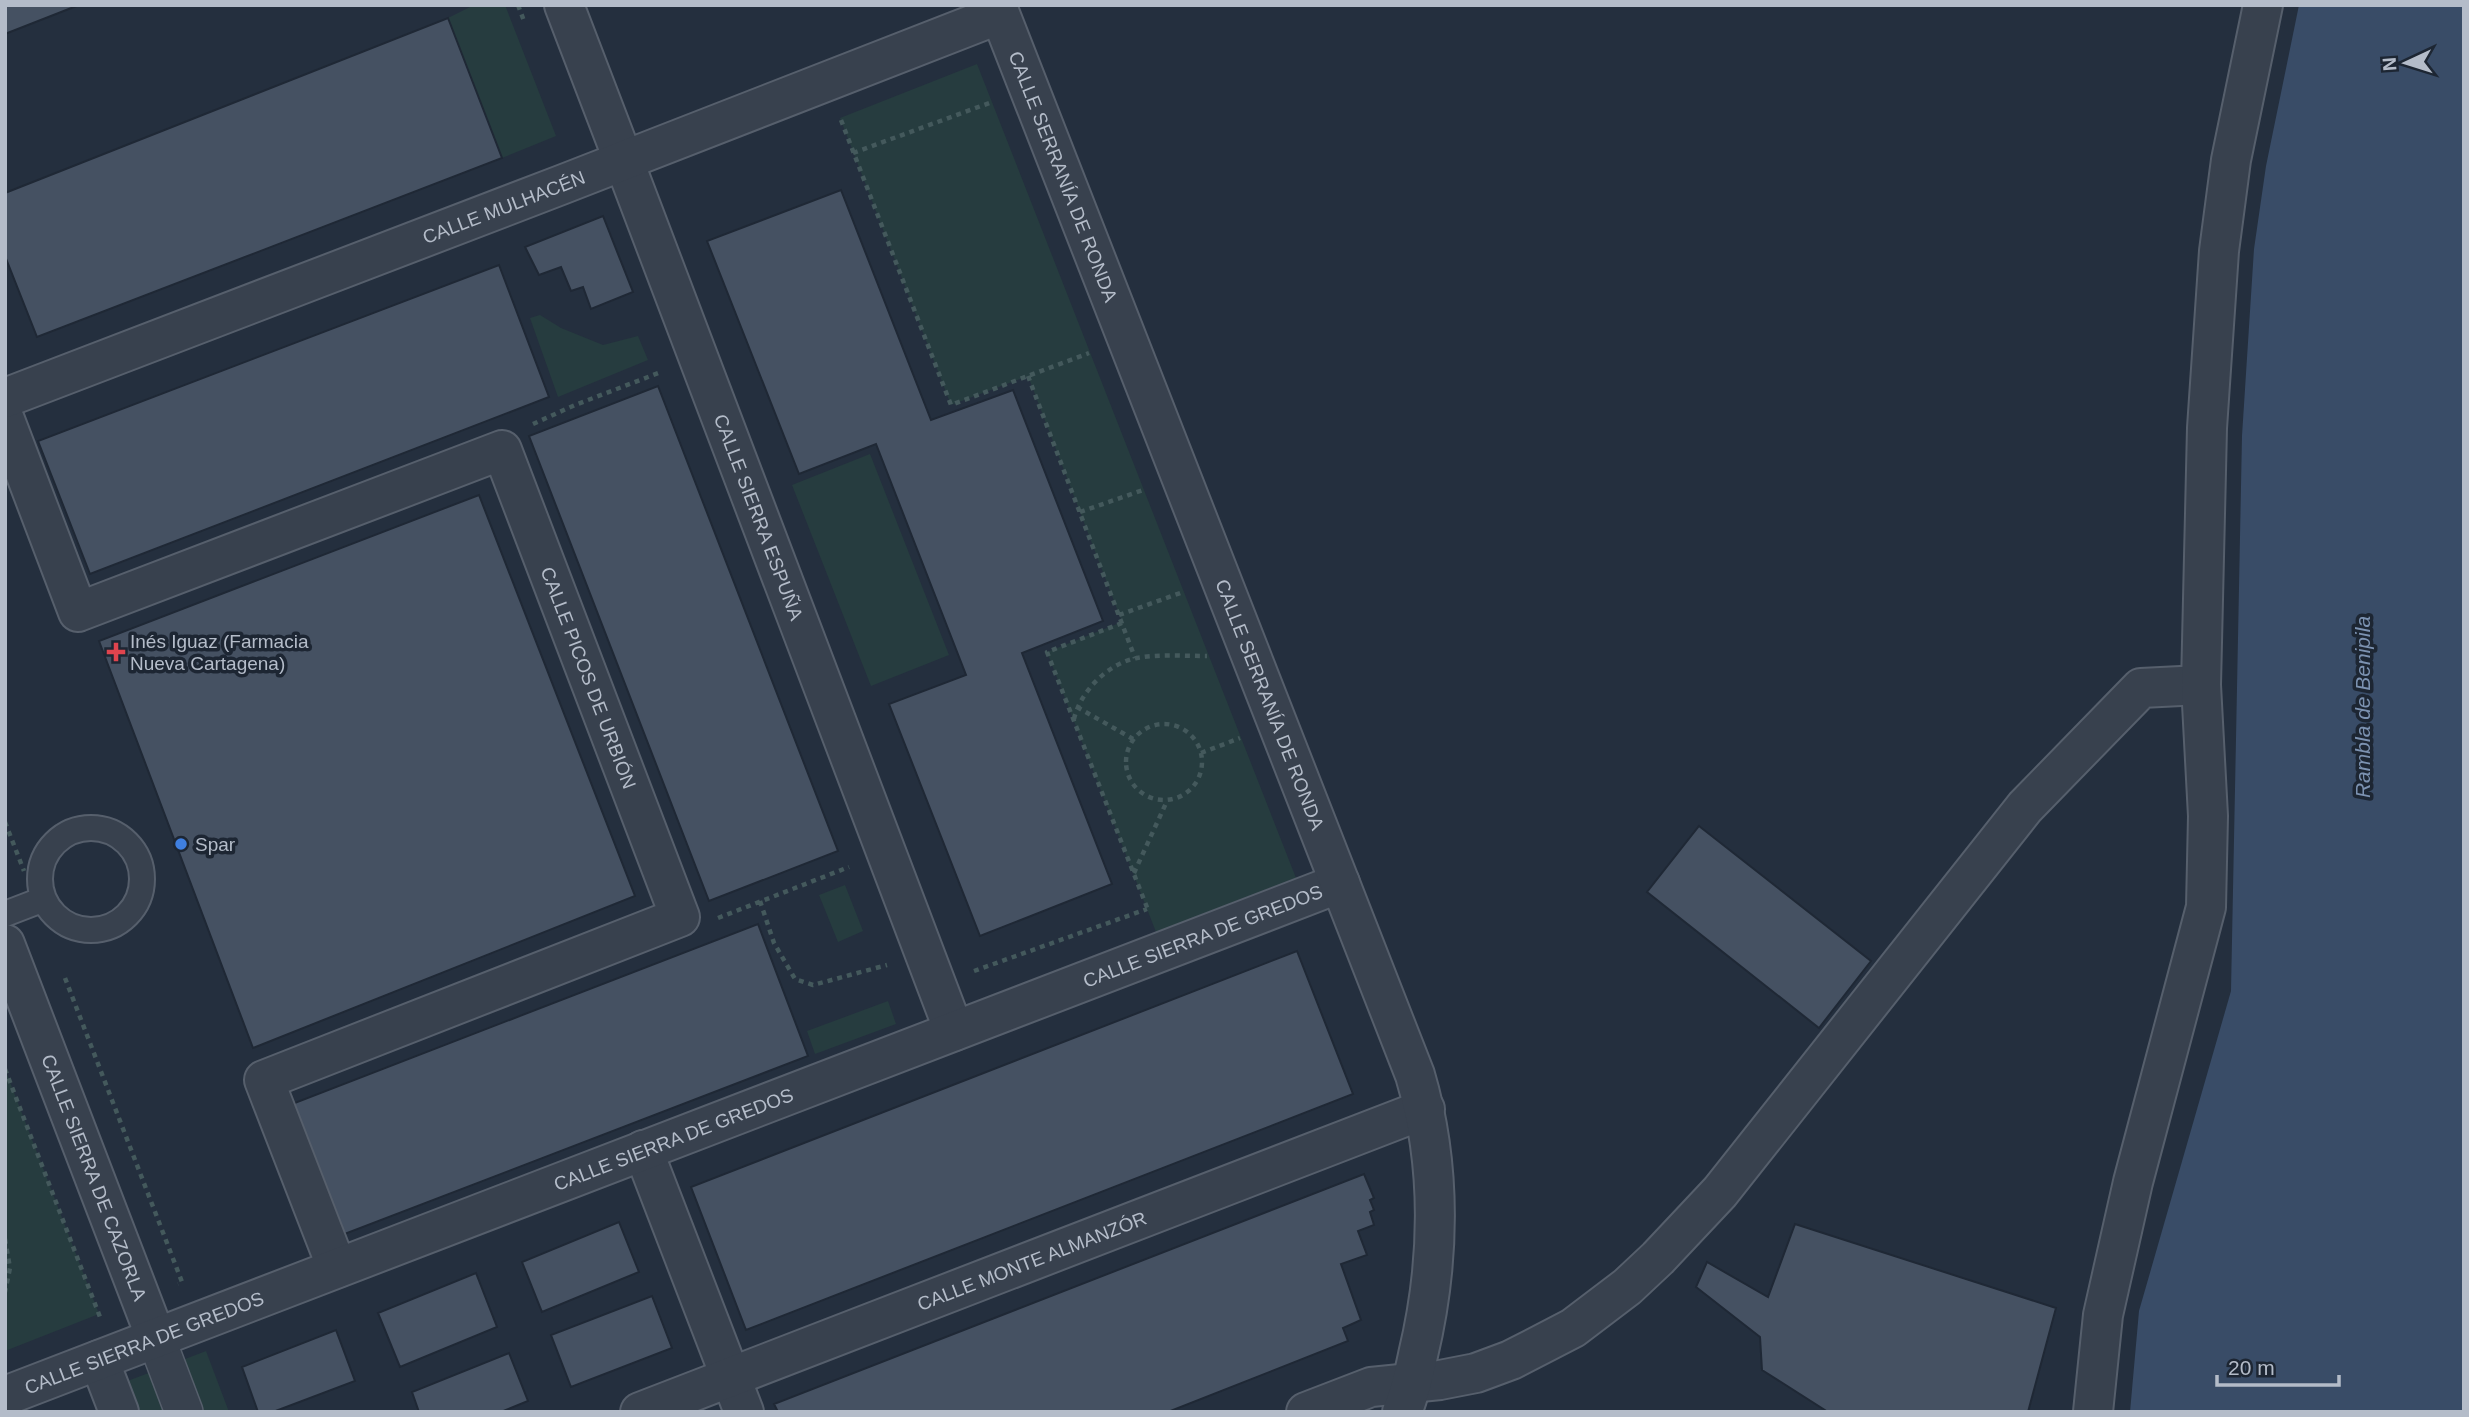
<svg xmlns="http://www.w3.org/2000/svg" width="2469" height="1417" font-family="Helvetica,sans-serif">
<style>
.green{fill:#263c3f}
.water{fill:#394c67}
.building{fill:#455162;stroke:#1f2835;stroke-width:2}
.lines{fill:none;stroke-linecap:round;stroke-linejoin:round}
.service-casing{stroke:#565f6c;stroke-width:28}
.pedestrian-casing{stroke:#565f6c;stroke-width:40}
.minor-casing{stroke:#565f6c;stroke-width:42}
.tertiary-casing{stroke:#565f6c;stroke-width:42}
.path{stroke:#44595c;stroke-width:4.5;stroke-dasharray:5 5;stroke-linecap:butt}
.service{stroke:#38414e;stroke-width:24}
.pedestrian{stroke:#38414e;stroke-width:37}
.minor{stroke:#38414e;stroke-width:38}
.tertiary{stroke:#38414e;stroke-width:38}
.health-dot{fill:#e0444e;stroke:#1d2633;stroke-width:2.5}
.shop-dot{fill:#3f7fe0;stroke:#1d2633;stroke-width:2.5}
.labels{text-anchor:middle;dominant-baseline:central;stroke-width:7;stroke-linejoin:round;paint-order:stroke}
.street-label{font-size:19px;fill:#b4bcc9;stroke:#1d2633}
.poi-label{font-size:19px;fill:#b4bcc9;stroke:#1d2633;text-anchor:start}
.water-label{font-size:21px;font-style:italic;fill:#7c92b1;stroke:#1d2633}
</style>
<rect width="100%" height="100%" fill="#242f3e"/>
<path class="green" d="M474,5H505L556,136L502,158L448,18Z
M977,64L1296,878L1156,932L1047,652L1122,622L1028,376L951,405L840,118Z
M540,315L561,328L603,345L638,336L648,360L558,397L530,318Z
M870,454L949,655L871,686L792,485Z
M845,885L863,931L838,942L819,895Z
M888,1001L896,1024L815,1054L807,1031Z
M5,1069L99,1314L5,1351Z
M206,1351L229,1412H136L125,1382Z"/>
<path class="water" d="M2299,5H2464V1412H2130L2139,1311L2231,991L2242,436L2254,249L2266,166Z"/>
<path class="building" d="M5,5H79L5,34Z
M448,18L502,158L37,337L5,256V193Z
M841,190L931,420L1013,390L1103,621L1022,653L1112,884L980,936L889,704L966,675L876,444L799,474L707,241Z
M603,216L633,292L591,309L583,287L571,291L561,267L539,275L525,247Z
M499,265L549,397L90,574L38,441Z
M658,386L838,851L709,901L529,436Z
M479,495L635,896L253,1048L99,641Z
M1699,826L1871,961L1819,1028L1647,892Z
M758,924L808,1056L342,1235L292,1104Z
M1297,951L1353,1094L746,1330L691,1187Z
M1364,1174L1374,1198L1370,1200L1374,1210L1370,1212L1374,1225L1358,1231L1367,1255L1341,1264L1361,1320L1343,1328L1348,1341L1168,1412H778L774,1404Z
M619,1222L639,1272L542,1312L522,1262Z
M1795,1224L2056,1308L2028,1412H1828L1762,1370L1760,1337L1696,1287L1707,1262L1768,1297Z
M476,1273L497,1327L400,1367L378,1313Z
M652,1296L672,1348L571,1387L551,1335Z
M336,1330L355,1381L273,1412H258L242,1367Z
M509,1353L528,1401L501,1412H419L412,1392Z"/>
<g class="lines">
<g class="service-casing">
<path id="service" d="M40 879a51 51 0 1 1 102 0a51 51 0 1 1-102 0Z
M5,914L44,899"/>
</g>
<g class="pedestrian-casing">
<path id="pedestrian" d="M156,1338L184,1412"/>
</g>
<g class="minor-casing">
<g id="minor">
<path id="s1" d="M623,159L954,1031"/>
<path id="s2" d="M5,420L78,612L502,450L680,917L264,1080L337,1268"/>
<path id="s3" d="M5,944L156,1338"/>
<path d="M643,1150L744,1412"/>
<path d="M99,1360L119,1412"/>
<path id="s4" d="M5,1396L1340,883"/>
<path id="s5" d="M640,1412L1425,1109"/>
<path d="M1306,1412L1371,1387L1440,1380L1476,1373L1511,1360L1573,1328L1627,1287L1658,1258L1720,1192L2025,807L2141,688L2201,685"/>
<path d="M2093,1412L2103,1315L2133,1182L2206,907L2208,816L2201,685L2207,428L2219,251L2231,160L2263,5"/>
</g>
</g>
<g class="tertiary-casing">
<g id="tertiary">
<path d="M564,5L623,159"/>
<path id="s6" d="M5,398L561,185L1000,14L1415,1075C1442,1166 1440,1263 1418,1355C1414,1374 1410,1394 1402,1412"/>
</g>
</g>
<path class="path" d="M518,5L524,21
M841,120L951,405L1089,353
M853,153L992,102
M1028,376L1135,658
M533,424L575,405L661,372
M1080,512L1143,490
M1119,615L1183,592
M1122,623L1047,652L1148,910
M1077,707L1133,739
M1074,719C1080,692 1108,663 1137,658C1159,654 1184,656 1207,656
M1126 762a38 38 0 1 1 76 0a38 38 0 1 1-76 0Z
M1201,753L1240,738
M5,822L24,871
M1134,873L1167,801
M760,901L774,943L795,979L813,985L887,965
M718,918L849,867
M974,971L1147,909
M65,978L182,1282L178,1284
M5,1069L100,1317
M5,1239L10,1268L5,1292"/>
<use href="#service" class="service"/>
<use href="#pedestrian" class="pedestrian"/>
<use href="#minor" class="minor"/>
<use href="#tertiary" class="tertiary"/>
</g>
<path class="health-dot" d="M112.5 641.5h7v7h7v7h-7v7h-7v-7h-7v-7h7z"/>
<circle class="shop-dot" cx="181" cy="844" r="7"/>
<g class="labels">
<g class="street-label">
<text stroke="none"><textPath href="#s6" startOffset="1241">CALLE SERRANÍA DE RONDA</textPath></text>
<text stroke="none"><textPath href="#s6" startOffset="534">CALLE MULHACÉN</textPath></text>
<text stroke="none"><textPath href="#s1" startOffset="383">CALLE SIERRA ESPUÑA</textPath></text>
<text stroke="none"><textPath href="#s2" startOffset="903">CALLE PICOS DE URBIÓN</textPath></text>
<text stroke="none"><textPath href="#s6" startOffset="1808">CALLE SERRANÍA DE RONDA</textPath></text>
<text stroke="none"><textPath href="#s4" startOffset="1283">CALLE SIERRA DE GREDOS</textPath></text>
<text stroke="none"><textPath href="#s4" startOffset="716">CALLE SIERRA DE GREDOS</textPath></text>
<text stroke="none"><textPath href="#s3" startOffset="250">CALLE SIERRA DE CAZORLA</textPath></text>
<text stroke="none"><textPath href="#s5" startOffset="420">CALLE MONTE ALMANZÓR</textPath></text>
<text stroke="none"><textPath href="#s4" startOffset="149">CALLE SIERRA DE GREDOS</textPath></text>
</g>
<g class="poi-label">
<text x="130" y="641">Inés Iguaz (Farmacia<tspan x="130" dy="22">Nueva Cartagena)</tspan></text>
<text x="195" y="844">Spar</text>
</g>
<g class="water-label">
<text transform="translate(2362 707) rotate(-90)">Rambla de Benipila</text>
</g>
</g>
<rect width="2469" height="1417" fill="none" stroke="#b4bcc9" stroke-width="14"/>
<g transform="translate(2406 63) rotate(266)" stroke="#1d2633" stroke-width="5" paint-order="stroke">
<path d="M0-5L12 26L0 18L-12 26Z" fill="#b4bcc9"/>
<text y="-10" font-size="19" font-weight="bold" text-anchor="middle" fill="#b4bcc9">N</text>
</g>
<path d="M2217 1375v10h122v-10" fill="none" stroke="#b4bcc9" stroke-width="3.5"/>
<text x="2228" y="1375" font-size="21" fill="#b4bcc9" stroke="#1d2633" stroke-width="5" paint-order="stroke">20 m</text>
</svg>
